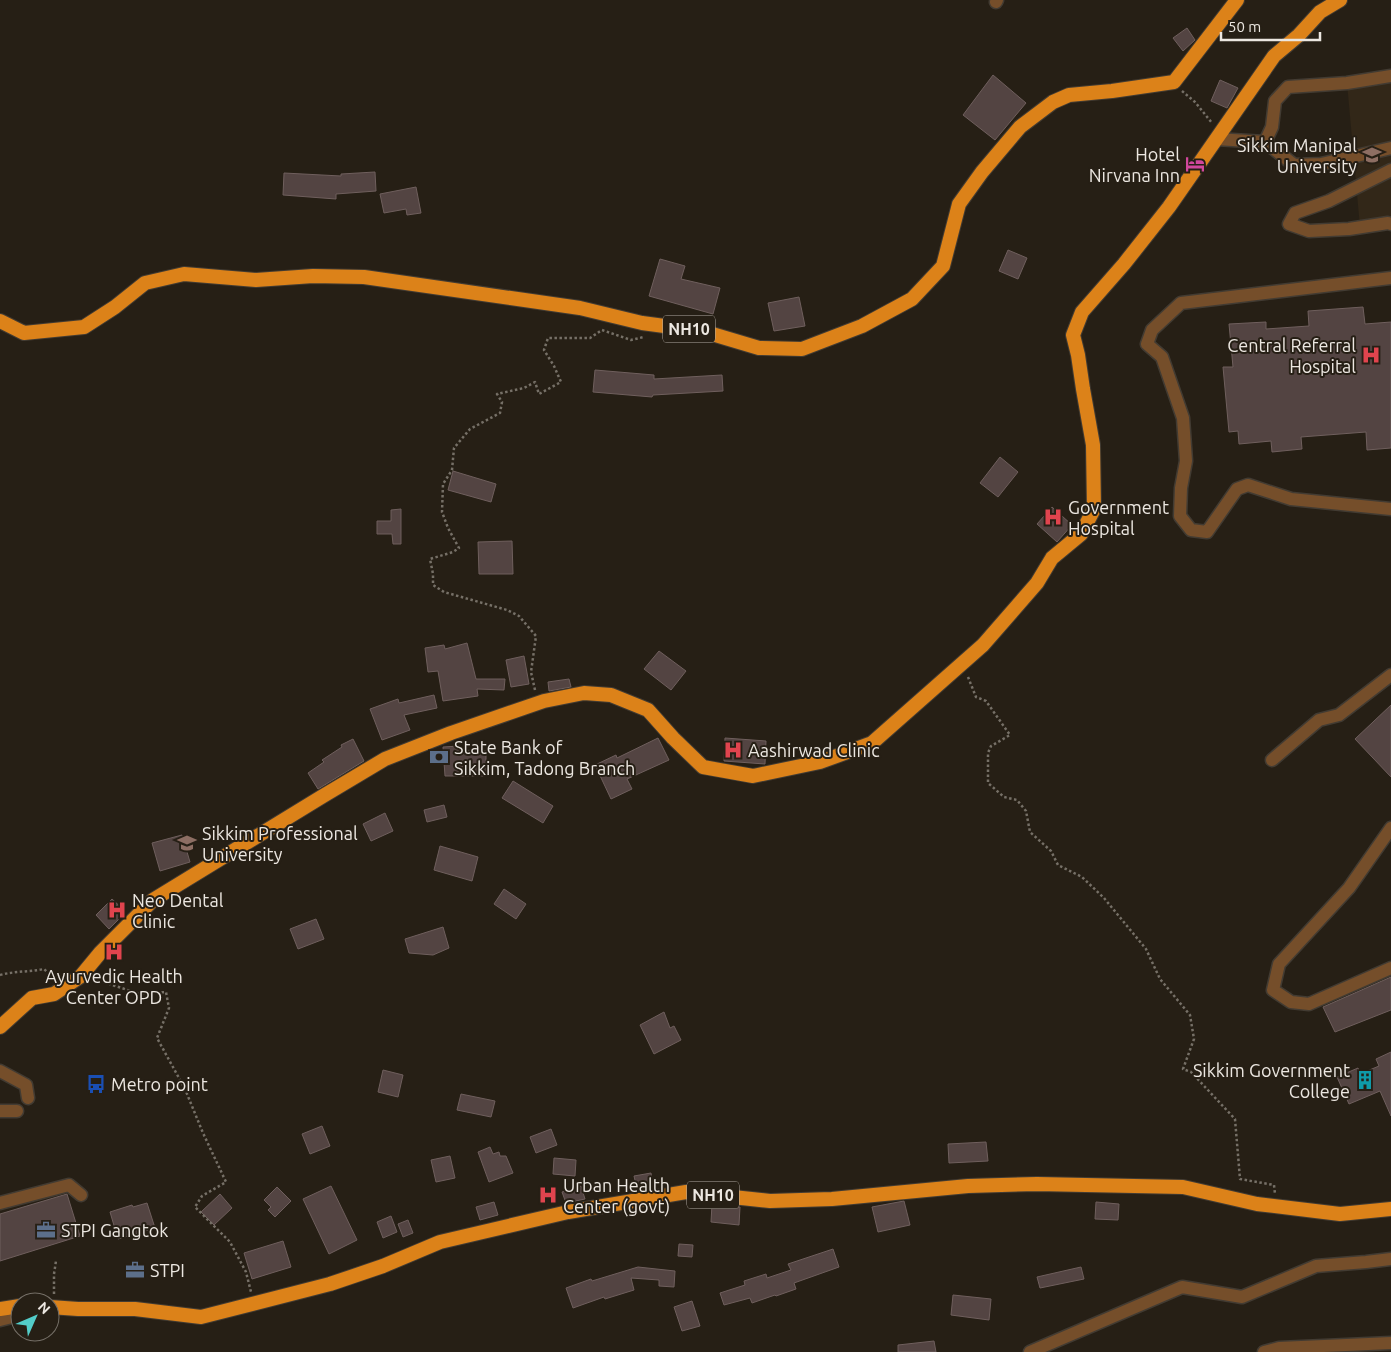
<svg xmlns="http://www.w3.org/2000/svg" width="1391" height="1352" font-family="Ubuntu,sans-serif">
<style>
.built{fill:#322718}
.building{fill:#534442;stroke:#6f5f5d}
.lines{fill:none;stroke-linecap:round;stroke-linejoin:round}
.minor-casing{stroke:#423b32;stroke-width:15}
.trunk-casing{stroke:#423b32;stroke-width:16}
.path{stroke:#767067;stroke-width:2.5;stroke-dasharray:2.5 2.5;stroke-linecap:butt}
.minor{stroke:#754e2a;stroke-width:12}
.trunk{stroke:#dc8219;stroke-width:14}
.labels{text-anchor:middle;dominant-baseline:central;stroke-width:4;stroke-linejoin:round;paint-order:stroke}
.shield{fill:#261f15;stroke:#b1aba4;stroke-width:1}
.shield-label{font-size:16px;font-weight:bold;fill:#ece7e1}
.poi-label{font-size:18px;fill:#ece7e1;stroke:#261f15;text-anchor:start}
</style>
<rect width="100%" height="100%" fill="#261f15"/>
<path class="built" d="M1391,76V230L1360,227L1347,83Z"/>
<path class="building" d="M1187,28L1195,40L1183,51L1173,38Z
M993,75L1026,103L995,140L963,115Z
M1220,80L1238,88L1227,108L1211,101Z
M375,172L376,191L336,194V199L283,195L284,173L341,176V174Z
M416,187L421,213L407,215L406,209L384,213L380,194Z
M1008,250L1027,258L1018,279L999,271Z
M660,259L685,266L681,279L720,288L713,314L649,296Z
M799,297L805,326L774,331L768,303Z
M1363,307L1365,324L1391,322V448L1367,450L1366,432L1301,437L1302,449L1272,452L1271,441L1239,444L1238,431L1229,432L1223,367H1233L1229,324L1266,322V329L1309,326L1308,311Z
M595,370L654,375V379L722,375L723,391L653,395L652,397L593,392Z
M1000,457L1018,472L998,497L980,483Z
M453,471L496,484L491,502L448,490Z
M1052,507L1072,525L1057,542L1037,524Z
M401,509V544H393L392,534H377V521H391V510Z
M512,541L513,574H479L478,542Z
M467,643L476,679H505L504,690L477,689L478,696L443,701L438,671L428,672L425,648L444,645L445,649Z
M659,651L686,671L671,690L644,669Z
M524,656L529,684L511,687L506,660Z
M569,679L571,687L549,691L548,682Z
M434,695L437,708L404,715L410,730L382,740L370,709L398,699L399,703Z
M1391,705V777L1355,739Z
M658,738L669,760L627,779L632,789L611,799L595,765L616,755L617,758Z
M725,738L766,741L765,764L724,761Z
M353,739L364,761L318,789L308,773L324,762L322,760L342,747L341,745Z
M459,746V750L486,751V776H445L443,747Z
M513,781L553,806L543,823L502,798Z
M444,805L447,817L427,822L424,810Z
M385,813L393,831L371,841L363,824Z
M182,835L190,862L160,871L152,843Z
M440,846L478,857L472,881L434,870Z
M504,889L526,904L516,919L494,904Z
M112,899L126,912L109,929L96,915Z
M316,919L324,939L298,949L290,929Z
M443,927L449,948L433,955L409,953L405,939Z
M1391,977V1010L1335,1032L1323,1007Z
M664,1012L670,1028L674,1026L681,1040L654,1054L640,1025Z
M1391,1052V1116L1380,1091L1349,1104L1337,1077L1358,1068L1360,1074L1379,1066L1376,1059Z
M383,1070L403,1075L398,1097L378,1092Z
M461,1094L495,1101L491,1117L457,1110Z
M322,1126L330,1146L310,1154L302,1134Z
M551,1129L557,1145L536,1153L530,1137Z
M986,1142L988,1161L949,1163L948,1144Z
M490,1147L493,1154L499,1152L500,1156H506L513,1173L489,1182L478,1152Z
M450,1156L455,1178L436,1182L431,1160Z
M554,1158L576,1160L575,1176L553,1174Z
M651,1173L653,1186L637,1189L634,1176Z
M331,1186L357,1240L329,1254L303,1199Z
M581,1186L585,1199L566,1203L562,1192Z
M277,1187L291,1201L275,1217L268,1210L271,1207L264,1200Z
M67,1194L80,1236L0,1261V1214Z
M220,1194L232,1208L214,1225L201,1212Z
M904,1201L910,1225L878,1232L872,1207Z
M494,1202L498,1215L480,1220L476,1207Z
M1096,1202L1119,1204L1118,1220L1095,1219Z
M147,1203L155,1228L118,1239L110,1212L132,1205L133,1207Z
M712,1204L740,1207L739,1225L711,1222Z
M391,1216L397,1232L383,1238L377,1222Z
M408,1220L413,1233L403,1237L398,1224Z
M283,1241L291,1267L252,1279L244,1253Z
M679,1244L693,1245L692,1257L678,1256Z
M833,1249L839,1267L794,1283L796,1289L776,1296L775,1295L752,1303L750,1298L724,1305L720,1293L745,1285L744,1281L766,1274L767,1278L791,1270L788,1264Z
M638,1267L675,1271L674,1287L659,1286V1280L631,1278L634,1290L605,1299L604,1297L573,1308L566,1288L591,1279L592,1281Z
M1081,1267L1084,1279L1040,1288L1037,1277Z
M953,1295L991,1299L989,1320L951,1315Z
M692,1301L700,1326L682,1331L674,1307Z
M934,1341L936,1352H898V1345Z"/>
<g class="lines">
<g class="minor-casing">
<path id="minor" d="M996,2L997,0
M1391,76L1347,83L1288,87L1275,101L1272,127L1265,142L1294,165L1321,164L1391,148
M1216,139L1265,142
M1391,170L1329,201L1295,213L1289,224L1309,231L1349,229L1388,223L1391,224
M1391,278L1181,303L1152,330L1147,344L1162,357L1183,418L1186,461L1181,488L1180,516L1191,530L1207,532L1237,489L1248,485L1291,499L1391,509
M1272,760L1319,720L1339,715L1391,675
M1391,828L1349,888L1279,964L1273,990L1291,1002L1309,1004L1391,968
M0,1071L26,1085L28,1098
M0,1111H17
M0,1203L69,1185L81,1195
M0,1320L16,1316L20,1312
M1030,1352L1182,1287L1242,1297L1316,1266L1366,1262L1391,1259
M1264,1352L1279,1348L1391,1343"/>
</g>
<g class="trunk-casing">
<path id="trunk" d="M0,321L24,333L84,327L115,307L145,283L184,274L256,280L313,276L364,277L580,308L642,323L702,331L759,348L802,349L862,326L912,299L943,266L959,204L982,172L1020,127L1053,102L1069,95L1112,91L1174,82L1237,0
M0,1027L32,998L54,994L81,976L100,953L153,900L323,796L385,759L451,733L544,701L584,693L611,695L648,710L673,738L703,767L753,776L820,762L872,743L983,645L1037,583L1052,558L1081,534L1094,509L1093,445L1083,389L1078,355L1073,335L1082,312L1124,264L1169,207L1274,56L1299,35L1320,12L1340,0
M50,1307L78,1309H135L201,1317L330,1284L383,1266L440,1242L568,1212L686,1192L770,1201L832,1199L968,1186L1037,1184L1183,1187L1257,1204L1340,1214L1391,1209
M0,1309L20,1306"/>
</g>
<path class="path" d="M1182,91L1195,102L1212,123
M968,677L976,697L986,701L1010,735L991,746L988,753V783L1004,797L1017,800L1026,811L1030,832L1051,851L1058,865L1082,877L1104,898L1146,949L1160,979L1190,1015L1194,1039L1183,1069L1191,1072L1235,1119L1240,1179L1274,1185L1275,1194
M535,690L531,672L536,636L519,616L507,610L444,592L433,585V574L430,559L453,552L459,548L448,528L442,512L443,484L452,470L454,448L470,429L500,413L502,402L497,394L524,388L535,382L539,394L561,382L554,366L544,350L548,338H590L602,330L631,340L644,337
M0,975C15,971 29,972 44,969L53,978
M94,979L140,994L166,992L169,1008L157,1038L185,1089L203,1133L226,1182L202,1196L195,1207L230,1242L246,1272L251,1292
M54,1294V1274L56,1261"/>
<use href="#minor" class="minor"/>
<use href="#trunk" class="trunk"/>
</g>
<defs>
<g id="university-bare" transform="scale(1.5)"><path d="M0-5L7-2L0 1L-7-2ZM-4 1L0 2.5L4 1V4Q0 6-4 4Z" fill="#8d6e63" stroke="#261f15" stroke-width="2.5" paint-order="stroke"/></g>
<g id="hotel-bare" transform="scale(1.5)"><path d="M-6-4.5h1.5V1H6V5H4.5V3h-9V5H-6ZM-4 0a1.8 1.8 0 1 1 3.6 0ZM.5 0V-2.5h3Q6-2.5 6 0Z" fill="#d1479c" stroke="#261f15" stroke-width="2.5" paint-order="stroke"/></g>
<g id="hospital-bare" transform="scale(1.5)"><path d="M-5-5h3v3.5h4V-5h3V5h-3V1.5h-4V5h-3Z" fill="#e0444e" stroke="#261f15" stroke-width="2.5" paint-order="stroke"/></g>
<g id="bank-bare" transform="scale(1.5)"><path d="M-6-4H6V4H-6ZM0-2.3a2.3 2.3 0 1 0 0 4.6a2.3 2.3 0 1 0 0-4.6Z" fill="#5c6f8a" stroke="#261f15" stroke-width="2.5" paint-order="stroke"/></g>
<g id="building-bare" transform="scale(1.5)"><path d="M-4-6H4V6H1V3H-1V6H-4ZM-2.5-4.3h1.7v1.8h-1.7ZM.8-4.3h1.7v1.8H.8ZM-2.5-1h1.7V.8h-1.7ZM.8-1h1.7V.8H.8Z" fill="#0f9aa8" stroke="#261f15" stroke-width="2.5" paint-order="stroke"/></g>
<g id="bus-bare" transform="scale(1.5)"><path d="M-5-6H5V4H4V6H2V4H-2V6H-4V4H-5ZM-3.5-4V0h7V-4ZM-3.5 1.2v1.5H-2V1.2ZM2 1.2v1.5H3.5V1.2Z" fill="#1a4fb4" stroke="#261f15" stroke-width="2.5" paint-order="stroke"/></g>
<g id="office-bare" transform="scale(1.5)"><path d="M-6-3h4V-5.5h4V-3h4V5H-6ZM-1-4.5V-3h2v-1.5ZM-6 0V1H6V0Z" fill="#5c6f8a" stroke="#261f15" stroke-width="2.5" paint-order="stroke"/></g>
</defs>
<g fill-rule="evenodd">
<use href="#university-bare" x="1372" y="155"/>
<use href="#hotel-bare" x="1195" y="164"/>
<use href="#hospital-bare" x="1371" y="355"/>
<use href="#hospital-bare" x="1053" y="517"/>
<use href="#hospital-bare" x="733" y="750"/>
<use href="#bank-bare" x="439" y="757"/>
<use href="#university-bare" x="187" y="843"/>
<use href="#hospital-bare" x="117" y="910"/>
<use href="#hospital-bare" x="114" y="952"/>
<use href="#building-bare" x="1365" y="1080"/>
<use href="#bus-bare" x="96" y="1084"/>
<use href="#hospital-bare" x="548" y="1195"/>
<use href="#office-bare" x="46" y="1230"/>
<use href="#office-bare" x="135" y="1270"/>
</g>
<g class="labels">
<g class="shield">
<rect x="663" y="315.5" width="52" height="27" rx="4"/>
<rect x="687" y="1181.5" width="52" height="27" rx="4"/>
</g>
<g class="shield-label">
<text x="689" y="329">NH10</text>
<text x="713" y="1195">NH10</text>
</g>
<g class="poi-label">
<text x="1357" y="145" text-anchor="end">Sikkim Manipal<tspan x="1357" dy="21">University</tspan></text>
<text x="1180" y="154" text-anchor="end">Hotel<tspan x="1180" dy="21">Nirvana Inn</tspan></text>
<text x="1356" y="345" text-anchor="end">Central Referral<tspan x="1356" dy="21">Hospital</tspan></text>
<text x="1068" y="507">Government<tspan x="1068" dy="21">Hospital</tspan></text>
<text x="454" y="747">State Bank of<tspan x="454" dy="21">Sikkim, Tadong Branch</tspan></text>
<text x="748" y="750">Aashirwad Clinic</text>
<text x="202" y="833">Sikkim Professional<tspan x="202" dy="21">University</tspan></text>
<text x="132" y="900">Neo Dental<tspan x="132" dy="21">Clinic</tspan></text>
<text x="114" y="976" text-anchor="middle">Ayurvedic Health<tspan x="114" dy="21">Center OPD</tspan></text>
<text x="1350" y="1070" text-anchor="end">Sikkim Government<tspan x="1350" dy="21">College</tspan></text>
<text x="111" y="1084">Metro point</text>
<text x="563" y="1185">Urban Health<tspan x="563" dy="21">Center (govt)</tspan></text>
<text x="61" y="1230">STPI Gangtok</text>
<text x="150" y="1270">STPI</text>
</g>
</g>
<g transform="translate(35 1317) rotate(45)"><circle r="24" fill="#261f15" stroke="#756f67"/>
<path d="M0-4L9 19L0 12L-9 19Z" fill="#53cdc9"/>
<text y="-8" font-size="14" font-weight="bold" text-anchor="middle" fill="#ece7e1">N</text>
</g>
<path d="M1221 32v8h99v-8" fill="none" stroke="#ece7e1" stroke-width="2.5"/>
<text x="1228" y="32" font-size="15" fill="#ece7e1" stroke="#261f15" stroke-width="4" paint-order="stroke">50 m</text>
</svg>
